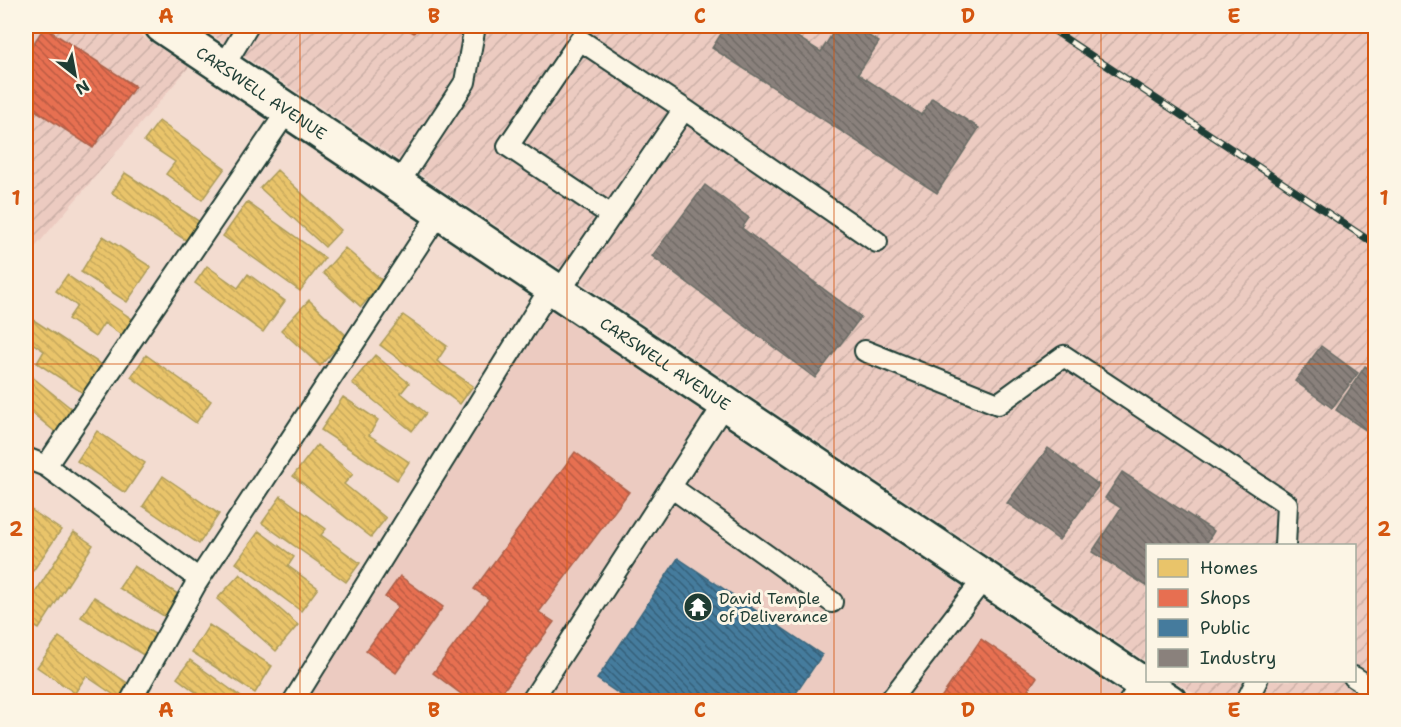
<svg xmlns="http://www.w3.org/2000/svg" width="1401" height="727" font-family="'Shantell Sans',sans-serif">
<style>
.built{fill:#eccbc1}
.industrial{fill:url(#industrial-furrows)}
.homes{fill:url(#homes-back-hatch);stroke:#ac9c5a;stroke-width:1.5}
.shops{fill:url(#shops-back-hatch);stroke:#ab6048;stroke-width:1.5}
.public{fill:url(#public-back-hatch);stroke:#3a687e;stroke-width:1.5}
.industry{fill:url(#industry-back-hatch);stroke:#6a6d66;stroke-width:1.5}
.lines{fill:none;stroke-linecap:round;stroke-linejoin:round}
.lane-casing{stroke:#1f3d34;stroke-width:24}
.secondary-casing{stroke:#1f3d34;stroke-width:38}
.lane{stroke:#fcf5e5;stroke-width:20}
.secondary{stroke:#fcf5e5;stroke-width:33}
.rail-casing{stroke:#1f3d34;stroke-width:7}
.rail{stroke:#fcf5e5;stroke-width:4.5;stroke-dasharray:14;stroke-linecap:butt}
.grid{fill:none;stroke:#d45610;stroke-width:1.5;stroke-opacity:0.55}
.labels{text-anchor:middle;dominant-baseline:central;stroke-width:6;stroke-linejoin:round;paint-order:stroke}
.street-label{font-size:16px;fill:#1f3d34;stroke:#fcf5e5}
.poi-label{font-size:16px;fill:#1f3d34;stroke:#fcf5e5;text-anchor:start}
.neatline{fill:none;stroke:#d45610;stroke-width:2}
.grid-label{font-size:20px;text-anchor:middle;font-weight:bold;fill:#d45610}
</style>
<defs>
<pattern id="industrial-furrows" width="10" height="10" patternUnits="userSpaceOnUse" patternTransform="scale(1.5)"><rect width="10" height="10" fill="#eccbc1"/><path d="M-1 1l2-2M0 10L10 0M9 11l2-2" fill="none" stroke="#caafa6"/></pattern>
<pattern id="homes-back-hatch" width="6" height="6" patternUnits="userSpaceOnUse" patternTransform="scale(1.5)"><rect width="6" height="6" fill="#e9c46a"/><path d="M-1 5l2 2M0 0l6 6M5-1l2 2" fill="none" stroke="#c7a95c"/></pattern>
<pattern id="shops-back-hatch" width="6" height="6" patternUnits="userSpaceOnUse" patternTransform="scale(1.5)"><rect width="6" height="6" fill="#e76f51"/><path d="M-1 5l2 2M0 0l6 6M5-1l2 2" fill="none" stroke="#bb5c44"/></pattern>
<pattern id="public-back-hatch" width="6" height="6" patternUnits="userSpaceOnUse" patternTransform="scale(1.5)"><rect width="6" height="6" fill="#457b9d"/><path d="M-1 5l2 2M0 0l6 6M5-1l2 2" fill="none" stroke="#36617a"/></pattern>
<pattern id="industry-back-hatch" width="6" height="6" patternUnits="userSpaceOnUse" patternTransform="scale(1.5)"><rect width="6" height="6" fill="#8a817c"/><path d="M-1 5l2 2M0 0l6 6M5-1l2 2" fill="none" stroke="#706b66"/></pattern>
</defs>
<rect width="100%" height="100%" fill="#f3dcd0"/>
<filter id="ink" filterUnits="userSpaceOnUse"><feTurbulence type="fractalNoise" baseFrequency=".0167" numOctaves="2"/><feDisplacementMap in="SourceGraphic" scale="12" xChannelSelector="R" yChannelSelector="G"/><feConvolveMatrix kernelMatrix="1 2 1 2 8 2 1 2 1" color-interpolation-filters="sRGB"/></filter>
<g filter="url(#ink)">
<path class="built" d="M543,305L969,591L1132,701L296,702Z"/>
<path class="industrial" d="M26,26H126L189,67L26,258Z
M199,26H1375V701H1206L1175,681L1354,680V546H1148L1147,662Z"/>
<path class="homes" d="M159,121L225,168L202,200L166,174L175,162L144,141Z
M277,170L341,230L325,247L260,188Z
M125,173L200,222L187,241L112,193Z
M247,202L325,258L300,291L223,236Z
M103,236L151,267L127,302L81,272Z
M345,248L383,281L361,307L323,273Z
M207,266L238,288L248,274L285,301L263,332L195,283Z
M67,275L138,323L127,339L104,323L95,337L68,319L77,306L56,291Z
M309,300L347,336L320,366L281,330Z
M403,315L447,346L437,361L473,386L460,404L380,345Z
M32,319L102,365L83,393L37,363L44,351L26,339V329Z
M146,355L211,401L196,423L131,377Z
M375,355L409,383L401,393L426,413L412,431L352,383Z
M26,372L77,413L59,435L26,408Z
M343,397L378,420L369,435L409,462L397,480L321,430Z
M97,431L145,463L125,493L77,461Z
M317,445L353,474L344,484L386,518L371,537L293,476Z
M163,476L219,514L199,544L143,506Z
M281,496L326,529L321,535L360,563L346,582L262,523Z
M27,507L61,530L33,571L26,566Z
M259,531L294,557L288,566L318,588L301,611L236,563Z
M74,532L93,545L39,629L26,621V607Z
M134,566L181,596L167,618L119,588Z
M240,574L298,625L276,651L217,599Z
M94,597L163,639L150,659L81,617Z
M209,625L272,666L255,693L192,652Z
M59,637L132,686L123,701L86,676L75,693L37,667Z
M190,660L248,702H209L177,678Z"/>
<path class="shops" d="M402,26H418L414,33Z
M44,27L135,86L93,148L26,104V56Z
M575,452L629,492L539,612L554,622L495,702H472L433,673L489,599L474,589Z
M400,576L443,607L396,673L366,651L398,606L385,597Z
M981,639L1037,677L1020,702H938Z"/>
<path class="public" d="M678,558L822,655L790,702H631L597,679Z"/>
<path class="industry" d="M726,26H780L821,52L837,26H853L879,42L858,74L921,115L932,98L979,128L937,193L712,48Z
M705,185L749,218L742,228L861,317L815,378L652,256Z
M1321,346L1358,373L1332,408L1295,381Z
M1365,366L1376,373V437L1336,410Z
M1048,448L1099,485L1059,540L1007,503Z
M1122,472L1214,531L1205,546H1148V587L1092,552L1121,508L1105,498Z"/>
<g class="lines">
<g class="lane-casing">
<path id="lane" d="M223,67L248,26
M398,184L465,82L475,26
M611,215L508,146L580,40L684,109
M559,292L684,109L877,242
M865,351L998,404L1064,356L1287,504L1285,546
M26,458L46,466
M671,487L832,602
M199,579L46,466L288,110
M1354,677L1376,691
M130,702L197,582L440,212
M293,702L551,287
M531,702L725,403
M889,702L985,577
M1129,702L1142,683
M1246,702L1257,680"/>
</g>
<g class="secondary-casing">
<g id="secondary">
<path id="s1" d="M162,26L1170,702"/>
</g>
</g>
<use href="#lane" class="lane"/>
<use href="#secondary" class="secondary"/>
<g class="rail-casing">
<path id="rail" d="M1047,26L1376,245"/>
</g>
<use href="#rail" class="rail"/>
</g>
</g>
<path class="grid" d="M300,26V702M567,26V702M834,26V702M1101,26V702M26,364H1376"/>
<defs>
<g id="temple-disc" transform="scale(1.5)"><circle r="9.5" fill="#1f3d34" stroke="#fcf5e5"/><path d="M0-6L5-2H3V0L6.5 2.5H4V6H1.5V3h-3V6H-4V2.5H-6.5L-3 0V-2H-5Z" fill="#fff"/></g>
</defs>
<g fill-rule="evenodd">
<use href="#temple-disc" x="698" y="607"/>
</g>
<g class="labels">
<g class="street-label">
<text stroke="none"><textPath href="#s1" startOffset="120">CARSWELL AVENUE</textPath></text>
<text stroke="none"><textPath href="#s1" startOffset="606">CARSWELL AVENUE</textPath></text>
</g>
<g class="poi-label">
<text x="719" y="598">David Temple<tspan x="719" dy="18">of Deliverance</tspan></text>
</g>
</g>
<rect width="1401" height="727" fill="none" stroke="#fcf5e5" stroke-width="66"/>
<rect x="1146" y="544" width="210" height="138" fill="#fcf5e5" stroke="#a4ab9e" stroke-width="1.5"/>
<rect x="1158" y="559" width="30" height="18" fill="#e9c46a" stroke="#a4ab9e" stroke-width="1.5"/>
<text x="1200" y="574" font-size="18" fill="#1f3d34">Homes</text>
<rect x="1158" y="589" width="30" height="18" fill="#e76f51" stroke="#a4ab9e" stroke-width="1.5"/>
<text x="1200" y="604" font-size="18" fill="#1f3d34">Shops</text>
<rect x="1158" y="619" width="30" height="18" fill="#457b9d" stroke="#a4ab9e" stroke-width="1.5"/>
<text x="1200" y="634" font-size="18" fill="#1f3d34">Public</text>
<rect x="1158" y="649" width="30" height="18" fill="#8a817c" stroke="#a4ab9e" stroke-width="1.5"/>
<text x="1200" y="664" font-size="18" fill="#1f3d34">Industry</text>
<g transform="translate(75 75) rotate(149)" stroke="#fcf5e5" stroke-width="4.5" paint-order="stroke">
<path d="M0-4.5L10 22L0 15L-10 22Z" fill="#1f3d34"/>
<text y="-9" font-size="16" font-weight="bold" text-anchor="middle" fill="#1f3d34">N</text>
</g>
<rect x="33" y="33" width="1335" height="661" class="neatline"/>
<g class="grid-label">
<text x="166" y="23">A</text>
<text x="434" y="23">B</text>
<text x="700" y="23">C</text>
<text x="968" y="23">D</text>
<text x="1234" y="23">E</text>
<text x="16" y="205">1</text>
<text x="1384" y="205">1</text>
<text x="16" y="536">2</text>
<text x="1384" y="536">2</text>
<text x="166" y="717">A</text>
<text x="434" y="717">B</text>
<text x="700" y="717">C</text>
<text x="968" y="717">D</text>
<text x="1234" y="717">E</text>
</g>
</svg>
